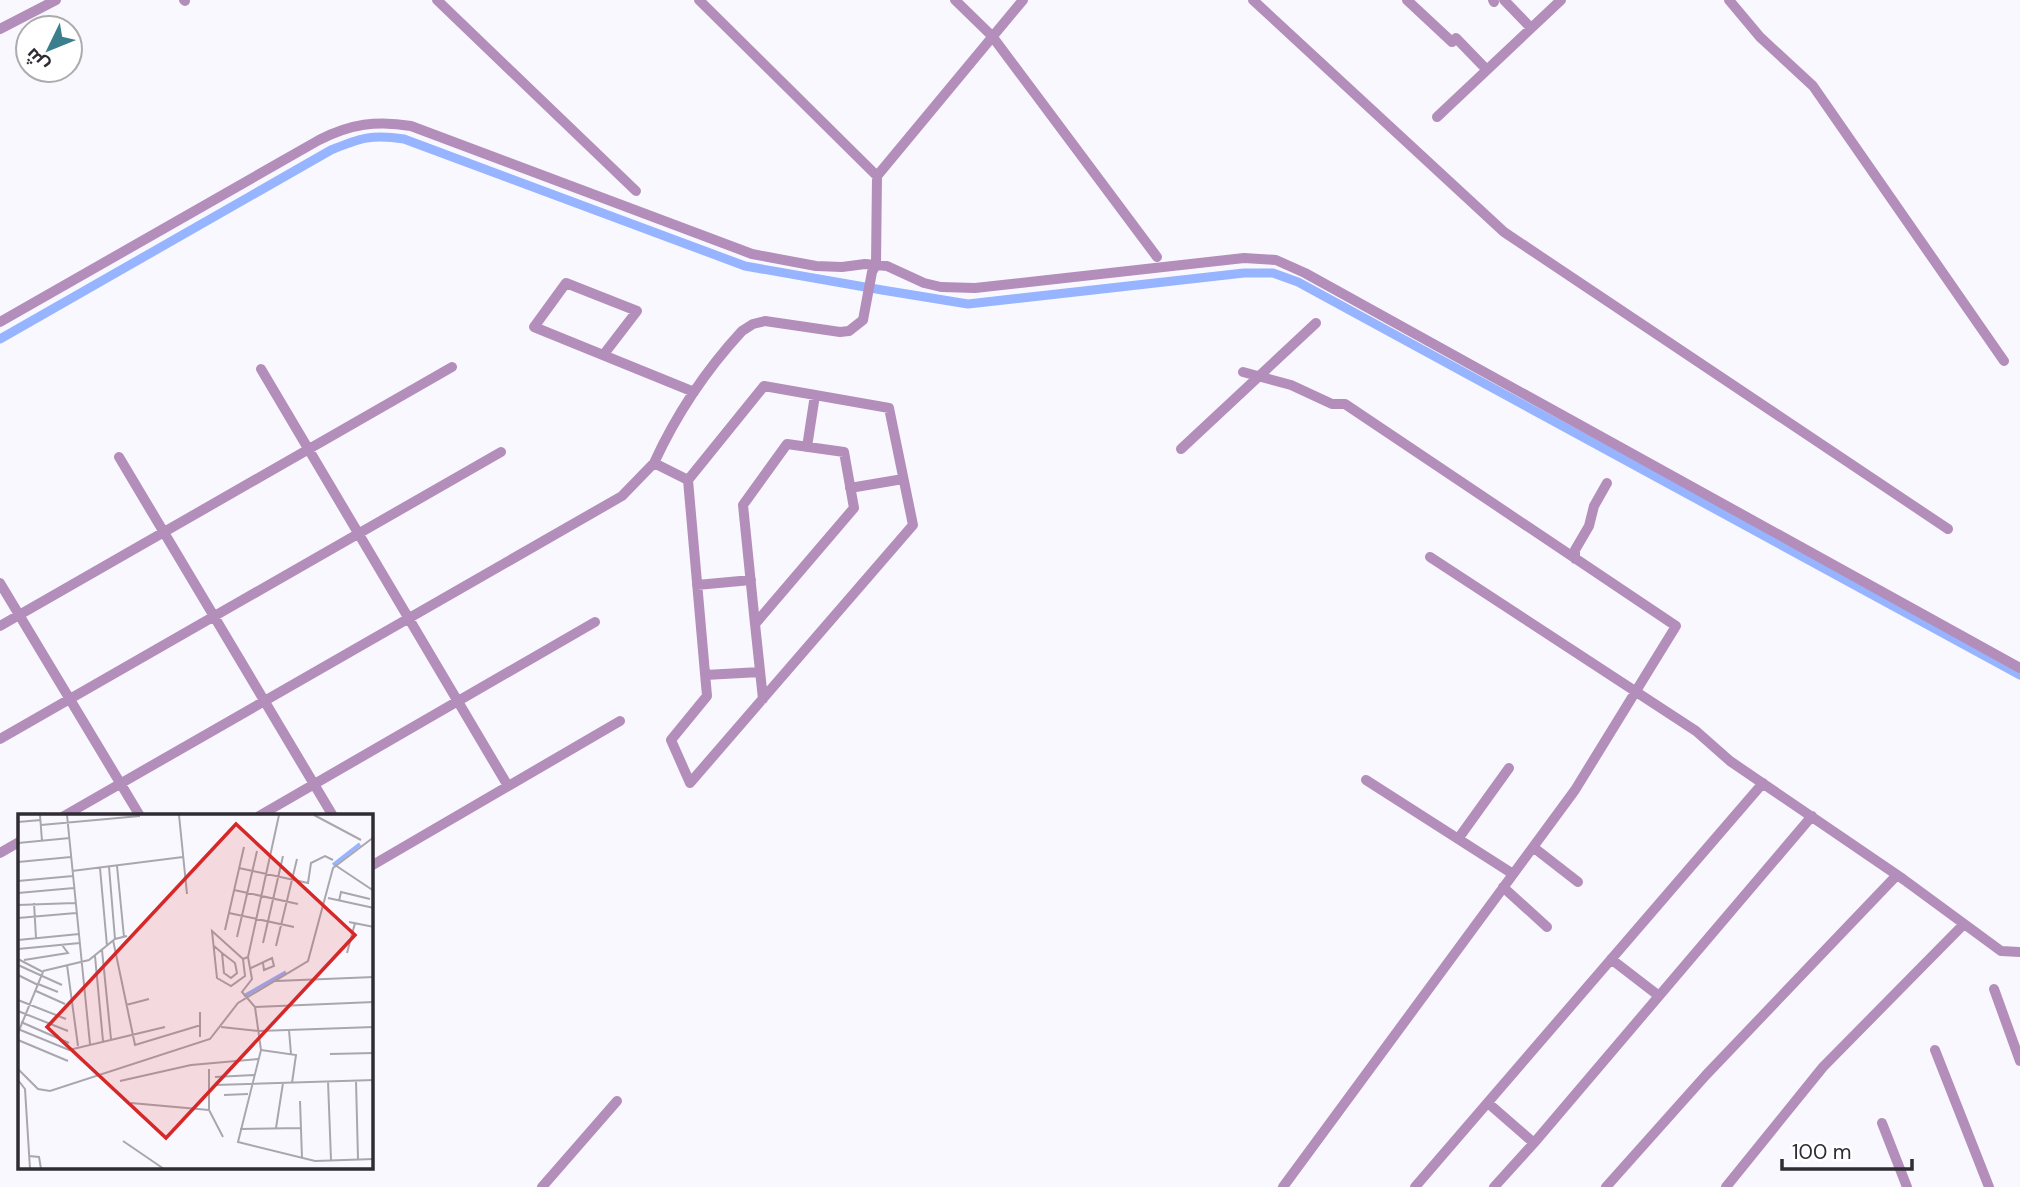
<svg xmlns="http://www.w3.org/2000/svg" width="2020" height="1187" font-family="'DM Sans',Cairo,sans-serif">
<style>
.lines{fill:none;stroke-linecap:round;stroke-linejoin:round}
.canal{stroke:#96b4ff;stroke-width:9}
.street{stroke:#b48ebb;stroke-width:10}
.inset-river{fill:none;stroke:#96b4ff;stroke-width:3.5}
.inset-road{fill:none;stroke:#a9a7ad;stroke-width:2}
.view{fill:#d62828;fill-opacity:0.15;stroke:#d62828;stroke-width:3.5}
.inset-edge{fill:none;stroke:#2f2d33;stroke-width:3.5}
</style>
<rect width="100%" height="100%" fill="#faf8ff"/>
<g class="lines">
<path class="canal" d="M0,339L331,150C360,138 372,134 404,139L745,266L882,290L968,304L1244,273H1273L1298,282L2020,675"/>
<path class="street" d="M184,0L185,1
M437,0L636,191
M699,0L877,176
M955,0L992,36L1157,257
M1253,0L1504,232L1948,529
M1407,0L1452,42
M1493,0L1494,2
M1504,0L1531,28
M1729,0L1760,37L1813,86L2004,361
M0,29L56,0
M1456,38L1487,70
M1437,117L1561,0
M0,322L319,140C350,124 377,120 411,126L752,254L816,266L842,267L865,264L887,266L924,283L941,287L975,288L1244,258L1276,260L1305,273L2020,668
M604,354L637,311L566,283L534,327L694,392
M261,369L508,786
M1243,372L1291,385L1332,404H1345L1676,626L1575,790L1283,1187
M764,386L889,408L913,525L690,783L671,740L707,696L688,480Z
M807,447L815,395
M1181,449L1316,323
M119,457L333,816
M654,463C676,415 706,370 742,331L753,324L765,321L840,332L849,331L863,320L872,272L876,265L877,176L1023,0
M850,488L903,479
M1430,557L1696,731L1730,761L1903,879L2001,951L2020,952
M1575,559V550L1589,526L1594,506L1607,483
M0,583L140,816
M697,585L751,580
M755,624L743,505L787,444L844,452L854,508L755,624L763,699
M0,626L452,367
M705,675L760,672
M0,739L501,452
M1366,780L1513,874
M64,816L622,496L654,463L688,480
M259,816L595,622
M1458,839L1509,768
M1533,847L1578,882
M0,853L19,842
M371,866L620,721
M1503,887L1547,927
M1611,959L1659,996
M1994,989L2020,1061
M1935,1050L1989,1187
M1488,1103L1534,1143
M1882,1123L1907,1187
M542,1187L617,1101
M1415,1187L1763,783
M1494,1187L1534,1143L1812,816
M1606,1187L1706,1075L1897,875
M1726,1187L1823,1067L1964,924"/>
</g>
<g transform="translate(18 814)">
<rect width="355" height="355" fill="#faf8ff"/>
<path class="inset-river" d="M315,51L342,30M226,182L268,158"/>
<path class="inset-road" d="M22,1L24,27M49,1L72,230M161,1L169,80M296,1L343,26M0,8L23,6M23,11L122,2M0,29L52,24M0,48L53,43M317,51L356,77M99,52L106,123M91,53L97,125M82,54L89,132M221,54L290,69L293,49L307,42L315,46M54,57L165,43M0,67L55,62M216,76L280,90M0,79L56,74M310,84L356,94M321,87L323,78L352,85M16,89L18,124M0,91L57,89M211,99L276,113M0,104L58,99M331,108L356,113M207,116L226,33M194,117L225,145L227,162L213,172L199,164ZM219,123L239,37M0,126L61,120M95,126L117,231L183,211M245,129L265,42M196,132L204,139L206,159L213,164L219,159L217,149L204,139M258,132L279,45M0,135L62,129M84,136L93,225M329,139L337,109M77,142L85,227M230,143L234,165L224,178L237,193L243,236L220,328L297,347L356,345M0,145L25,158L0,219M225,145L230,143L261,1M6,146L50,139L44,131M0,151L44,171M49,151L60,232M233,154L254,144L256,152L246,156L245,149M25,157L71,146L97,125L109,122M0,161L20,171M258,167L356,163M20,170L40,178M18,177L47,190M0,186L48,205M108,191L131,185M237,193L356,188M0,197L50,217M182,198V223M3,208L51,229M203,213L241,217L356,213M0,215L51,236L147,213M271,216L273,240M0,226L50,247M243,236L278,241L274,269M312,240L356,239M0,255L20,275L32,277L192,225L220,189L290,147L315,54L356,23M191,255V296L205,323M197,263L236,261M0,266L7,275L12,355M102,267L173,251L240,245M310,267L313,346M338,267L340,345M197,271L356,266M206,281L230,280M282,287L284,344M113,289L191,296M258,314L265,269M222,315L283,314M105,327L146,355M11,342L21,343L23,355"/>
<path class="view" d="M218,10L337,121L148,324L29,213Z"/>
<rect width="355" height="355" class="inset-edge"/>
</g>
<g transform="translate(49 49) rotate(227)"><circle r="33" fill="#ffffff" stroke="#acabad" stroke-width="2"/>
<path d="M0-5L12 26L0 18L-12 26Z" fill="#3b7f8d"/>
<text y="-10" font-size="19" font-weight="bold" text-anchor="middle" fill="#2f2d33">ش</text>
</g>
<path d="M1782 1159v10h130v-10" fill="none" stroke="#2f2d33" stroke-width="3.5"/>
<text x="1792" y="1159" font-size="21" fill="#2f2d33" stroke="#ffffff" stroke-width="5" paint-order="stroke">100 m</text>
</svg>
